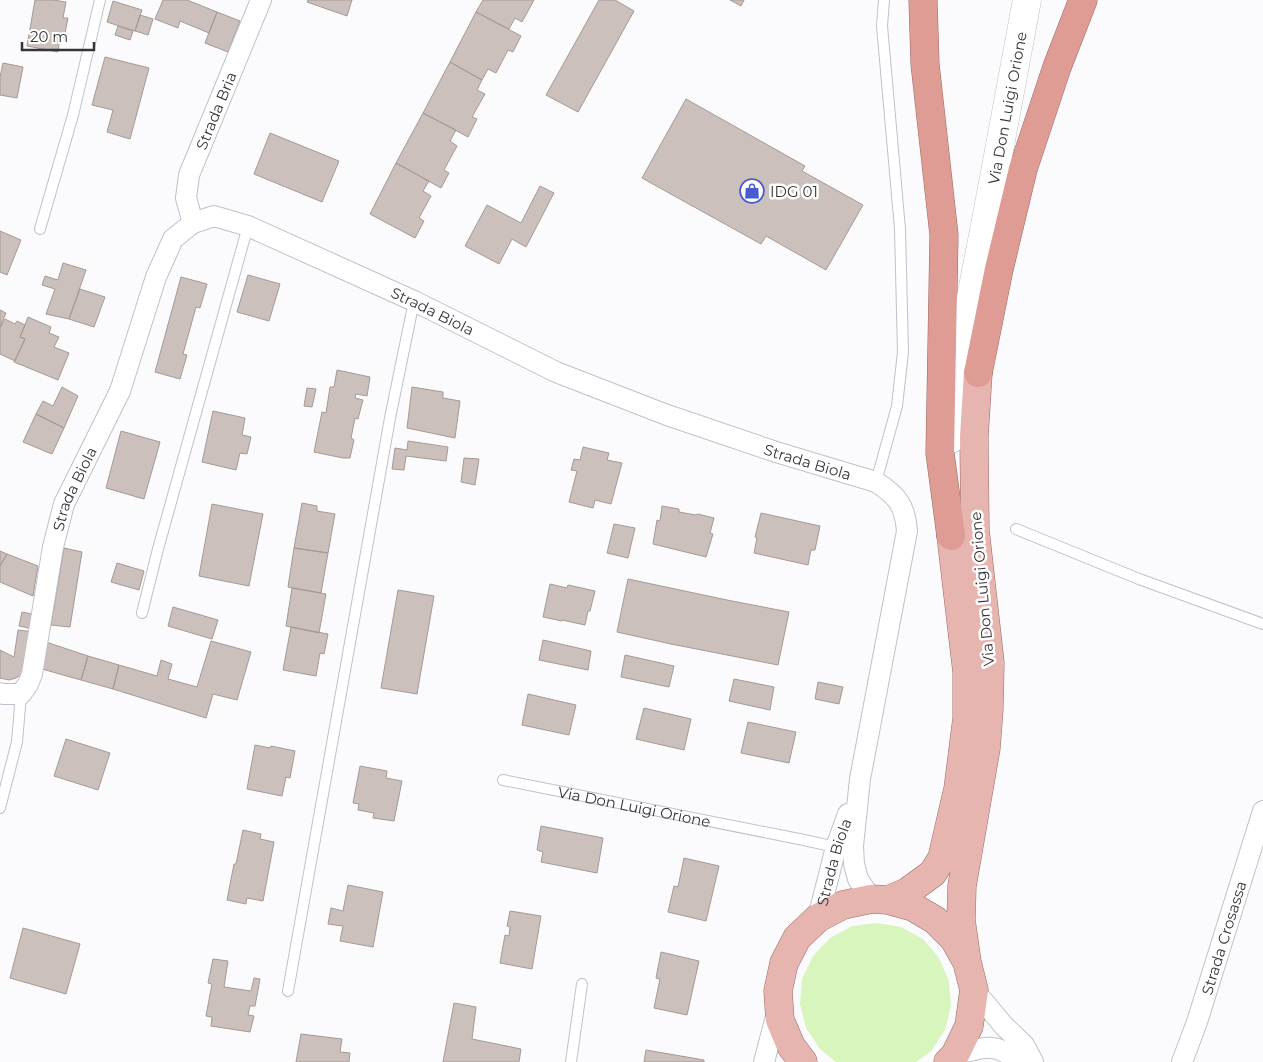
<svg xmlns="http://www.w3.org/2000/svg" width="1263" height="1062" font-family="Montserrat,sans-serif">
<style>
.green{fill:#d8f5bd}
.building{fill:#ccc0bc;stroke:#a49995}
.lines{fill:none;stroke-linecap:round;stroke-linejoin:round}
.service-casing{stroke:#bfc1cb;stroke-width:12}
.minor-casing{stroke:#bfc1cb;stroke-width:22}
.secondary-casing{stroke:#bfc1cb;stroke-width:29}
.primary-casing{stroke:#9d6863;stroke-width:29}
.trunk-casing{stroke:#9d6863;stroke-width:29}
.service{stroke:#fff;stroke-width:10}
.minor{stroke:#fff;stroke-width:20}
.secondary{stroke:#fff;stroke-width:28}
.primary{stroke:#e6b5af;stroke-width:28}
.trunk{stroke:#de9c94;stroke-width:28}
.labels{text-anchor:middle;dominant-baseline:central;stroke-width:5;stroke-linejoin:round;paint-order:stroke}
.street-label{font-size:15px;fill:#353539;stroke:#fff}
.poi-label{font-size:15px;fill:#353539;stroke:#fff;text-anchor:start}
</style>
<rect width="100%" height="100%" fill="#fbfbfd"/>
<path class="green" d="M877,923L901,927L923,939L939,958L949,981L951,1006L945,1030L931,1051L916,1062H836L820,1049L806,1028L800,1004L802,979L813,956L830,938L852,926Z"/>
<path class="building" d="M35,0H53L66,2L63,18H68L64,38L60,37L58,52L27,46Z
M163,0H187L217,12L209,33L180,21L178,28L155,19Z
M308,0H352L347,16L307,2Z
M483,0H534L522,22L515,18L509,29L476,12Z
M599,0H615L634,11L578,112L546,95Z
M730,0H744L741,6Z
M113,1L142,10L135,31L107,22Z
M217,12L240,21L228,52L205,43Z
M476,12L521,36L513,52L508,50L496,73L488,69L482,80L450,62Z
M140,15L153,19L148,35L135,31Z
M118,26L133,31L130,40L115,35Z
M105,57L149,68L130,139L107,132L113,110L92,105Z
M450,62L482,80L477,90L485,94L472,117L477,119L468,137L423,113Z
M3,63L23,67L17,98L0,95V77Z
M686,99L805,166L802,171L863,205L826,270L766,236L761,244L642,178Z
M423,113L456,130L450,141L457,146L444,170L449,173L441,188L396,163Z
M270,133L339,161L322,202L254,174Z
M396,163L429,181L423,191L431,196L419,218L424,221L415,238L370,214Z
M540,186L554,193L526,247L512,239L499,264L465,246L487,205L521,223Z
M0,231L21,240L7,275L0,272Z
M63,263L86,270L69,319L46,314L55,289L42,285L45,276L58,280Z
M248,275L280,284L269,321L237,312Z
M181,277L207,284L200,308L196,307L183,354L187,355L180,379L155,372Z
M80,289L105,297L94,327L69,319Z
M0,310L6,313L0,327Z
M28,317L51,327L49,333L59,337L54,347L69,353L58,380L14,362L25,339L20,337Z
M5,319L15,324L17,321L25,325L20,337L25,339L15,361L0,354V328Z
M337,370L370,377L367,396L356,394L355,398L363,400L358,419L355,418L351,438L354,440L350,458H343L314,452L322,412L326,413L330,387H334Z
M62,387L78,396L64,428L36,414L43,401L53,406Z
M412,387L443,392V398L460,401L455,438L407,428Z
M307,388L316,389L312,407L304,406Z
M213,411L245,418L242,435L251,437L247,454L240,453L236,470L202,462Z
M36,414L64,428L52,454L23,442Z
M121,431L160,442L144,499L106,488Z
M408,441L448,447L446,461L406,456L404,470L392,469L395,448L407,450Z
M583,447L609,453L607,460L622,463L611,504L595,500L593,508L569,502L577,471L571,470L574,459L580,460Z
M464,458L479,459L475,485L461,482Z
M302,503L317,506V511L335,514L328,553L294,548Z
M212,504L263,514L249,586L199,576Z
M662,506L679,509V512L696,515L698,514L714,518L710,533L713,534L706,557L653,544L657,520L660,521Z
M761,513L820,526L815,550H811L808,565L754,553L757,538L755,537Z
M614,524L635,528L628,558L607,553Z
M64,548L82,552L70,627L51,625Z
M294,548L328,553L321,593L288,587Z
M0,551L7,554L0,566Z
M7,554L38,566L33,596L0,582V566Z
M117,563L144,571L139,590L111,582Z
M628,579L727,600L789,612L778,665L671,644L617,632Z
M550,584L567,588L568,585L595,591L590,611H588L585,625L562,620V621L543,617Z
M292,588L326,594L319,633L286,626Z
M398,590L434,596L417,694L381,688Z
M173,607L218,620L212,639L168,626Z
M22,612L36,615L33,629L19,626Z
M291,627L328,634L324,654L320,653L316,676L283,670Z
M18,630L33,632L22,674L16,678L9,680L0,678V650L14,657Z
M543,640L591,651L588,670L539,660Z
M211,641L251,652L237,700L213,694L206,718L113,689L119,665L157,676L161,660L172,664L168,679L197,687Z
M46,642L88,656L81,680L42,669Z
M625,655L674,666L669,687L621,677Z
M88,656L119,665L113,689L81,680Z
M734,679L774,687L770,710L729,701Z
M818,682L843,687L839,704L815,699Z
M528,694L576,705L569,735L522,725Z
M644,708L691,719L684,750L636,739Z
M748,722L796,732L789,763L741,753Z
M66,739L110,753L98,790L54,776Z
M255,745L270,748L271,746L295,751L290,778L286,777L282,796L247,789Z
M360,766L387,771L386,778L402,781L394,821L373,818L374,813L358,810L359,804L353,803Z
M541,826L603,838L597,873L541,862L543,852L537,850Z
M243,830L261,834L260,839L274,842L263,901L247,898L246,904L227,900L234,864H236Z
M684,858L719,866L706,921L668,912L674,886L678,887Z
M348,885L383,892L373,947L340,941L343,926L328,924L331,908L343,911Z
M510,911L541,916L532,969L500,963L505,935L509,936L510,927L507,926Z
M23,928L80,944L66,994L10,978Z
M661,952L699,961L687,1015L654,1008L660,979L656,978Z
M213,959L228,961L224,987L251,991L254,978L260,979L255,1006H250L248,1015L254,1016L250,1032L211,1026L212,1017L206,1016L212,984L208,983Z
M454,1003L476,1007L472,1039L521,1049L519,1062H443Z
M301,1034L342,1039L340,1052L350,1053L349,1062H296Z
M646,1050L704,1060V1062H644Z"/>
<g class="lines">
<g class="service-casing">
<g id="service">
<path d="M40,229L73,115L100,0"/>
<path d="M876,482L897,406L903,352L900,229L882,26L884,0"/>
<path d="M1016,529L1139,579L1263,624"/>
<path d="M142,613L158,549L248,226"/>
<path id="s1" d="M503,780L804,840L840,848"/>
<path d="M0,808L17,742L21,694"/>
<path d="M288,991L390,418L414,301"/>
<path d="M571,1062L582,984"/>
</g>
</g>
<g class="minor-casing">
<g id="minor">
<path id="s2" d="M193,223L186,198L189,175L261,0"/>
<path id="s3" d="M0,693L3,694H21L28,684L32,674L53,547L64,504L120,391L156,277L173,239L193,223L214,216L248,226L414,301L556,372L667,415L776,452L876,482C898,496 905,506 907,531L860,779L853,846L854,864L858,879L871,899"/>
<path id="s4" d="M818,918L836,847L848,814"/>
<path d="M974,990L1004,1026L1024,1045L1033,1062"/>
<path d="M955,1055C980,1048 997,1040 1017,1062"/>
<path d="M764,1062L778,1009"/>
<path id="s5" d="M1182,1062L1197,1022L1263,811"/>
</g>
</g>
<g class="secondary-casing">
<g id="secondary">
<path id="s6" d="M951,439L959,359L987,215L1027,0"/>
</g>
</g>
<g class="primary-casing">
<path id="primary" d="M888,900L907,892L933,873L942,858L958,789L967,718V672L951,536
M967,962L961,920L962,886L986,748L989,709L990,663L975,530L974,437L978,373
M803,1062L791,1046L780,1020L778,991L784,963L797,938L818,918L843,905L871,899L888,900L913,907L935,920L954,939L967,962L974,990L969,1026L955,1055L948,1062"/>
</g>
<g class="trunk-casing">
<path id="trunk" d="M923,0L925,64L944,235L940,453L951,536
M978,373L999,269L1023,169L1057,67L1083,0"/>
</g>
<use href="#service" class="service"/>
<use href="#minor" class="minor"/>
<use href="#secondary" class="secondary"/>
<use href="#primary" class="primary"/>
<use href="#trunk" class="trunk"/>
</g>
<defs>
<g id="shop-ring" transform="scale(1.25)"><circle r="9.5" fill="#fff" stroke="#455bcf" stroke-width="1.5"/><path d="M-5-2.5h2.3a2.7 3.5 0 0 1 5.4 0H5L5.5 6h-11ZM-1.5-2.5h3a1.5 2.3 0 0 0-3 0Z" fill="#455bcf"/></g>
</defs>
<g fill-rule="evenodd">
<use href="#shop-ring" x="752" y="191"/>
</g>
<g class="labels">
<g class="street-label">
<text stroke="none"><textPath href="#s6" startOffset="336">Via Don Luigi Orione</textPath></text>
<text stroke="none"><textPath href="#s2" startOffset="119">Strada Bria</textPath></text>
<text stroke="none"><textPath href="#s3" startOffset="791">Strada Biola</textPath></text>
<text stroke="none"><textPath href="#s3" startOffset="1196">Strada Biola</textPath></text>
<text stroke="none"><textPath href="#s3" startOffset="235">Strada Biola</textPath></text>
<text transform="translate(982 589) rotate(-95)">Via Don Luigi Orione</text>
<text stroke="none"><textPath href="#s1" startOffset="134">Via Don Luigi Orione</textPath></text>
<text stroke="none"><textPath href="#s4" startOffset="58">Strada Biola</textPath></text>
<text stroke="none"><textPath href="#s5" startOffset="131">Strada Crosassa</textPath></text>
</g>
<g class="poi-label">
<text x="770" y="191">IDG 01</text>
</g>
</g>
<path d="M22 42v8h72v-8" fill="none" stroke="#353539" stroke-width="2.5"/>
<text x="30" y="42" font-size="15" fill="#353539" stroke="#ffffff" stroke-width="4" paint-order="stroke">20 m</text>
</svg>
